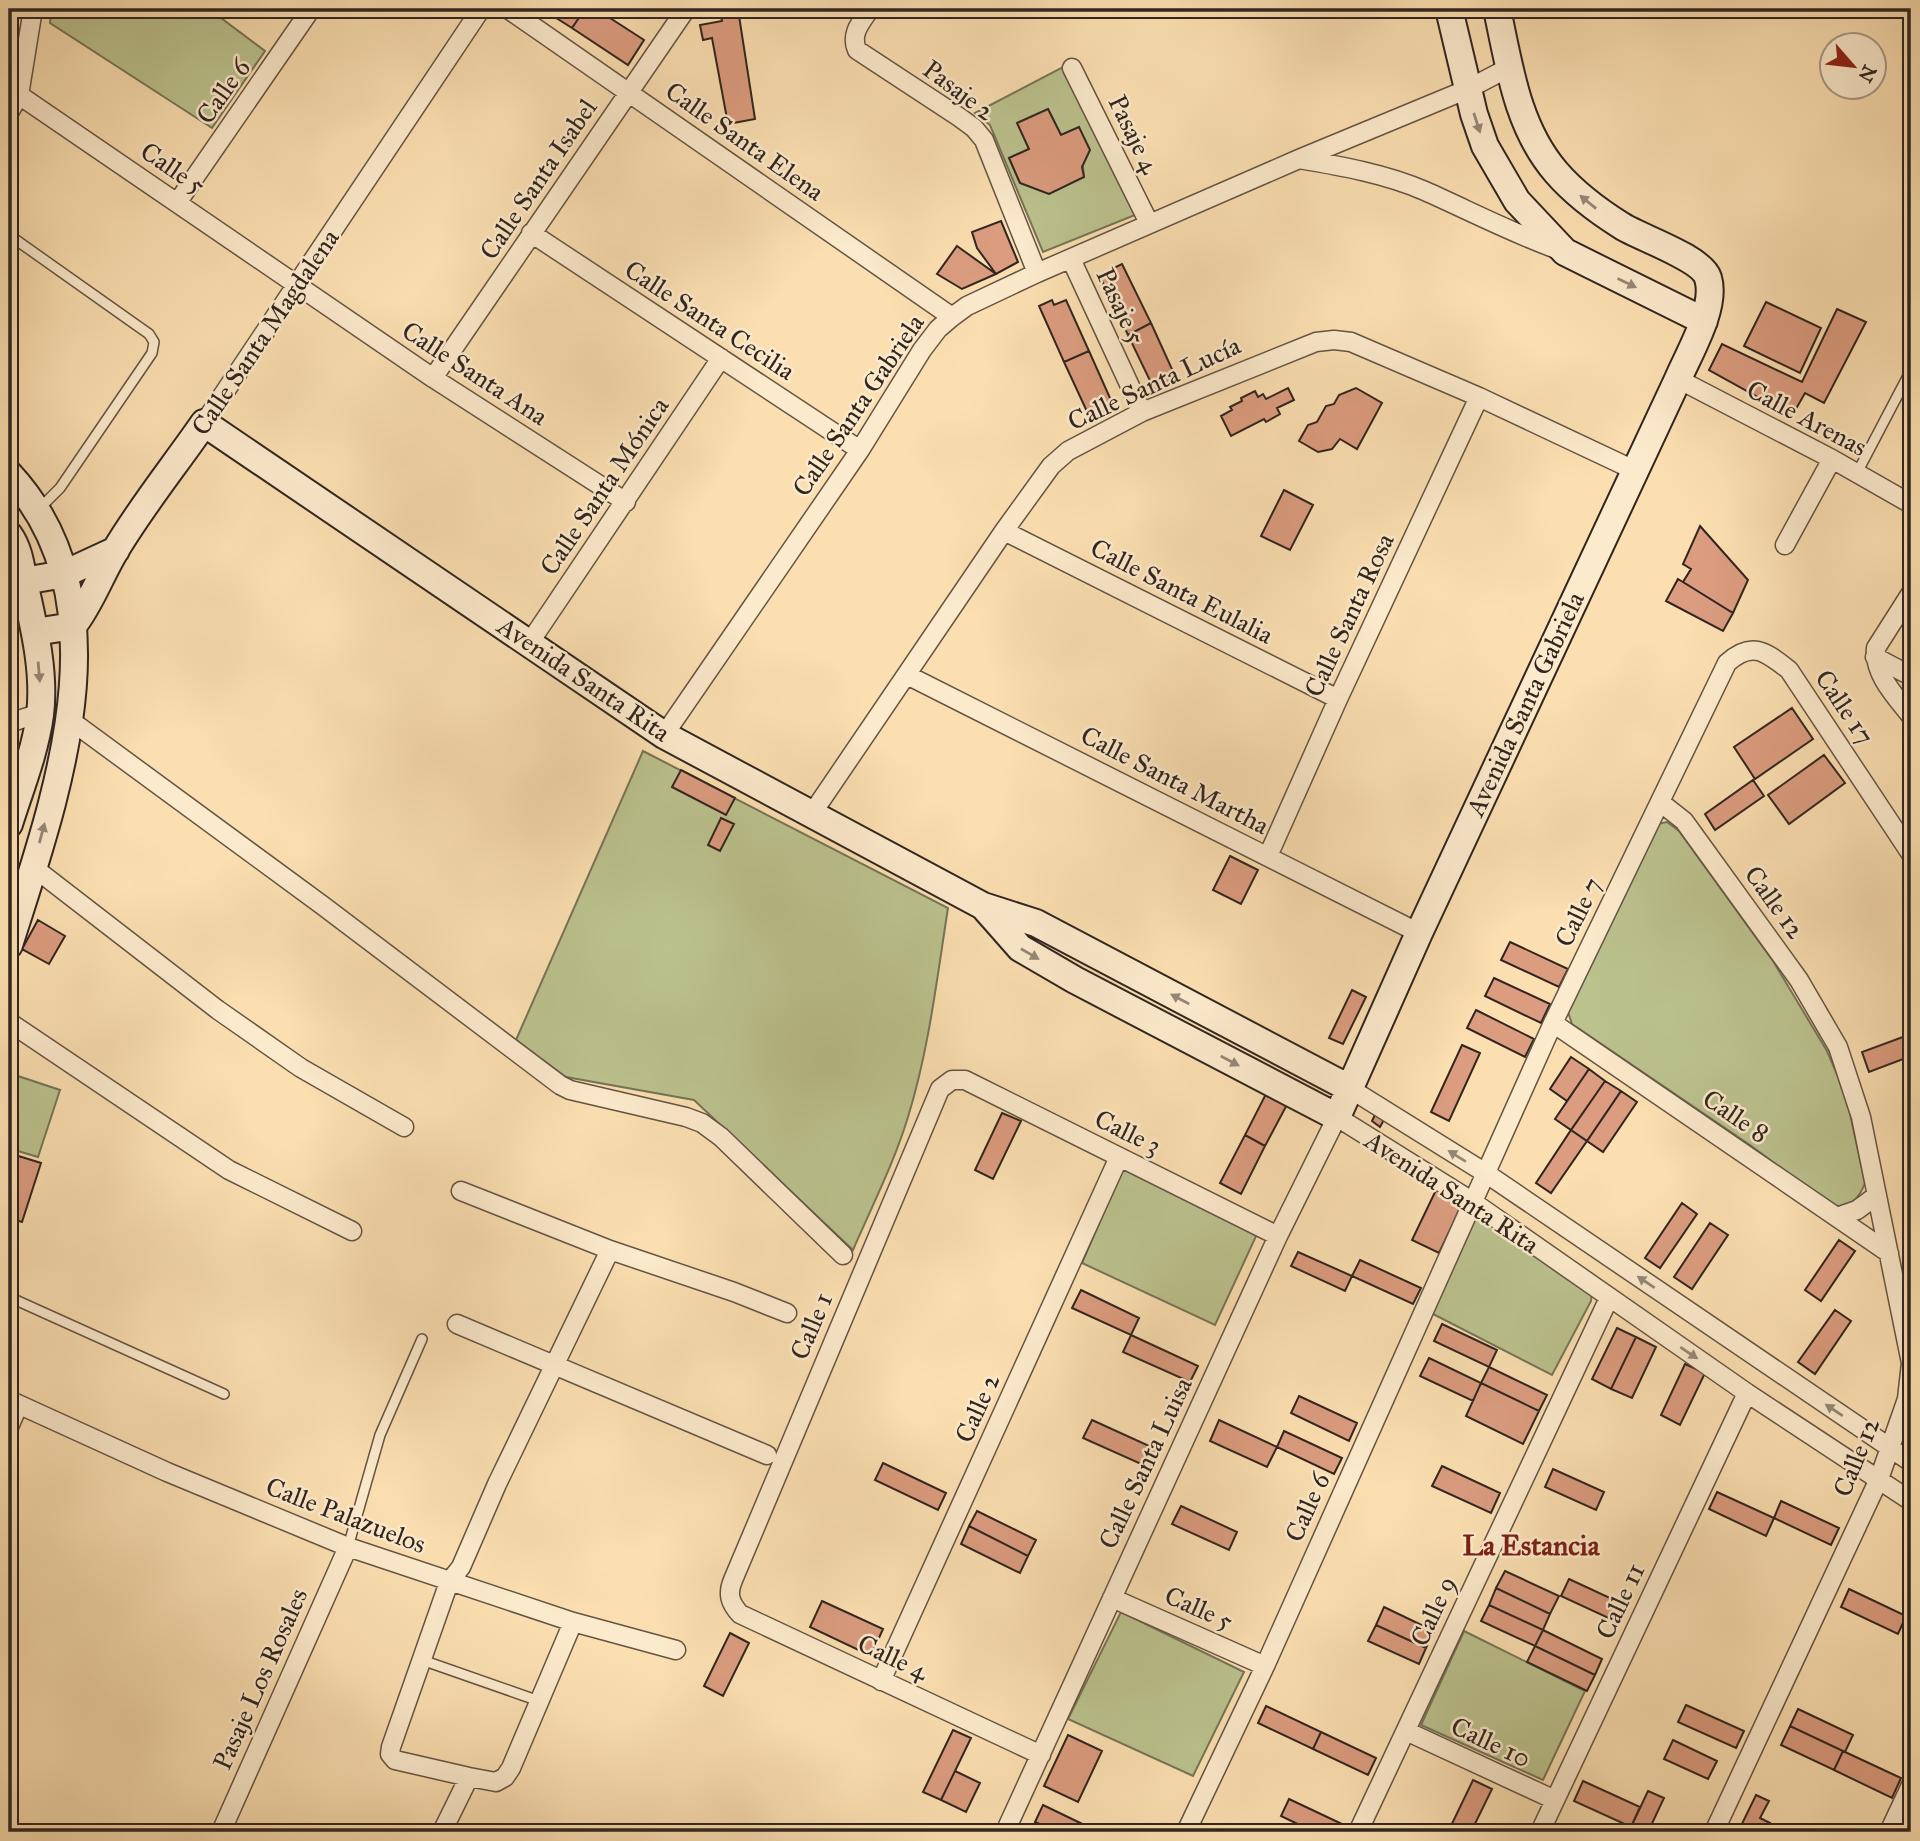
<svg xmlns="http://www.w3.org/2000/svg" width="1920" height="1841" font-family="'IM FELL Great Primer',serif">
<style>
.green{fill:#bbc28e;stroke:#767457;stroke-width:2;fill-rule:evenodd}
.building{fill:#db9c7f;stroke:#312520;stroke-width:2}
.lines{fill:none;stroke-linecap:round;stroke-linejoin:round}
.lane-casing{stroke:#645444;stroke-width:12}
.street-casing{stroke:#645444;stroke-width:21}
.secondary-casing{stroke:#312520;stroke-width:30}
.lane{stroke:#fceacc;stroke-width:9}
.street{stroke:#fceacc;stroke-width:18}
.secondary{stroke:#fceacc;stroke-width:26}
.oneway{fill:#968876}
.labels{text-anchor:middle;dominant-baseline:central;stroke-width:5;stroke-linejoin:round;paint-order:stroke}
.street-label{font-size:26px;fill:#312520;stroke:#fceacc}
.neighbourhood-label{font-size:28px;font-weight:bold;fill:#7a1f14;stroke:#fceacc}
</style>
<rect width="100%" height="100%" fill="#fbdfb1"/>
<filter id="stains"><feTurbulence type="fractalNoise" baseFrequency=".00286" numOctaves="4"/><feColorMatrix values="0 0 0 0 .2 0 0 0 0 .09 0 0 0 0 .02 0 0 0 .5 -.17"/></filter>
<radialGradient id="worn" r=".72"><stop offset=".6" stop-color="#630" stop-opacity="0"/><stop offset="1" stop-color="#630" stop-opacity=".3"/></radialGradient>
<path class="green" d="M51,9H209L265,51L212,128L50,23Z
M1063,67L1135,215L1043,252L990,125L975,113ZM1048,109L1061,135L1079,127L1084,177L1049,194L1020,183L1009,158L1029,149L1018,123Z
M643,751L948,908C937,978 929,1049 908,1117C894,1163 872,1206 853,1250L694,1100L566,1077L516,1040Z
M1667,822L1679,831L1773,961L1827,1051L1846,1095L1865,1183C1859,1199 1851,1206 1835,1208L1750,1145L1572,1024L1567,1009L1653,825Z
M15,1075L60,1090L38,1157L11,1149L9,1153V1095Z
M1127,1169L1257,1234L1215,1325L1082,1263L1122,1170Z
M1486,1217L1592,1291L1591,1301L1552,1375L1431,1313L1469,1224L1477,1218Z
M1121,1612L1244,1672L1193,1776L1068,1719Z
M1464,1631L1585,1691L1543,1780L1421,1725Z"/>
<path class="building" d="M542,9H585L572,28Z
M585,9H596L644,40L628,65L572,28Z
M720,9H738L755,119L728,124L712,38L703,40L700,25L722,21Z
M1048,109L1061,135L1079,127L1090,150L1082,167L1084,177L1049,194L1020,183L1009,158L1029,149L1017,123Z
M1001,221L1018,262L996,274L977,248L972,232Z
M957,246L996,274L962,289L937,274Z
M1122,264L1151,323L1128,335L1099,275Z
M1052,300L1054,305L1066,300L1089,351L1064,362L1039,306Z
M1766,302L1821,328L1800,373L1744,346Z
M1837,309L1866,322L1824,403L1805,393L1792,416L1709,370L1722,344L1802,382Z
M1151,323L1176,378L1154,389L1128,335Z
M1089,351L1114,407L1090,418L1064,362Z
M1288,388L1294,400L1277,408L1280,414L1266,422L1264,419L1231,436L1221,416L1232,410L1230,407L1242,401L1241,398L1255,391L1258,397L1263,394L1266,399Z
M1356,388L1382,403L1357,449L1340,439L1332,449L1318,452L1299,441L1308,425L1317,422L1326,406L1334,404L1339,395Z
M1284,490L1313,505L1290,550L1261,536Z
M1700,526L1748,580L1733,613L1683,582L1691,569L1683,564Z
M1678,579L1733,613L1723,631L1666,601Z
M1792,708L1813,739L1755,779L1734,747Z
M1824,755L1845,783L1789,824L1768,795Z
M681,770L735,798L726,815L672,787Z
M1753,780L1764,796L1715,830L1705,814Z
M721,818L734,824L720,851L708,845Z
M1230,856L1258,870L1241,904L1213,890Z
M38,920L65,936L49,964L22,949Z
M1510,942L1568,969L1559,987L1501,960Z
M1494,978L1550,1004L1541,1023L1485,996Z
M1352,990L1366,997L1343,1044L1329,1038Z
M1911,996V1015L1904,999Z
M1476,1010L1534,1039L1525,1057L1467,1028Z
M1911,1034V1056L1869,1072L1862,1052Z
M1462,1045L1480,1053L1449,1121L1431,1112Z
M1571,1057L1589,1069L1567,1101L1550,1089Z
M1589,1069L1605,1081L1571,1130L1555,1119Z
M1605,1081L1621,1091L1587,1141L1571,1130Z
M1269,1088L1290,1099L1265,1146L1245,1135Z
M1621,1091L1637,1102L1603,1152L1587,1141Z
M1002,1113L1021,1121L993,1179L975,1170Z
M1376,1113L1385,1118L1380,1127L1372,1121Z
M1571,1130L1587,1141L1551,1193L1536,1183Z
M1245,1135L1265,1146L1241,1194L1220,1183Z
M12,1154L41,1163L22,1222L9,1218V1163Z
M1436,1190L1463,1203L1439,1253L1412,1240Z
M1682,1203L1697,1214L1660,1268L1645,1258Z
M1710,1223L1728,1235L1692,1289L1674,1277Z
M1911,1235V1253L1908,1254L1904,1237Z
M1839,1240L1855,1251L1821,1301L1805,1290Z
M1298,1252L1352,1276L1345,1291L1291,1266Z
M1360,1260L1421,1288L1413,1304L1352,1276Z
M1081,1290L1139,1318L1131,1335L1072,1308Z
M1835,1310L1851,1321L1815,1374L1798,1362Z
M1442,1324L1497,1350L1489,1367L1434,1341Z
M1617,1328L1636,1337L1611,1389L1592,1379Z
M1131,1335L1198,1366L1190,1382L1123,1352Z
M1636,1337L1656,1347L1632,1398L1611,1389Z
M1429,1358L1481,1383L1473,1401L1420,1376Z
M1685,1364L1705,1373L1680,1425L1661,1415Z
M1489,1367L1547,1395L1539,1411L1481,1383Z
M1481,1383L1539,1411L1523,1444L1466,1416Z
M1299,1396L1357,1423L1349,1441L1291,1413Z
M1092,1420L1158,1450L1150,1468L1083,1438Z
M1219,1420L1277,1447L1267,1467L1210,1441Z
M1284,1431L1342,1458L1334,1474L1277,1447Z
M883,1463L946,1493L938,1510L875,1480Z
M1442,1466L1500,1493L1491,1513L1432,1486Z
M1553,1469L1604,1492L1596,1510L1545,1487Z
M1717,1492L1774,1518L1766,1536L1709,1509Z
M1781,1501L1839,1528L1831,1545L1774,1518Z
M1181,1506L1237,1532L1229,1550L1172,1524Z
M977,1511L1036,1540L1028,1556L969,1526Z
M969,1526L1028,1556L1020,1573L961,1544Z
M1505,1571L1559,1596L1550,1614L1496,1588Z
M1569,1579L1625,1605L1617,1622L1561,1596Z
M1496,1588L1550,1614L1543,1630L1489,1605Z
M1849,1589L1906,1616L1898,1634L1841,1607Z
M822,1601L883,1629L871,1656L810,1627Z
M1489,1605L1543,1630L1535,1646L1481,1621Z
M1384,1607L1434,1631L1426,1648L1376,1625Z
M1376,1625L1426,1648L1419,1664L1368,1641Z
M1543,1630L1602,1659L1595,1675L1535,1646Z
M730,1633L749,1643L723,1696L704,1686Z
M1535,1646L1595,1675L1587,1691L1527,1662Z
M1686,1705L1744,1731L1736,1748L1678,1722Z
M1266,1706L1321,1732L1313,1749L1258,1723Z
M1798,1709L1853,1735L1845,1752L1790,1726Z
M1790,1726L1843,1751L1834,1770L1781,1745Z
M953,1730L971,1738L941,1800L923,1792Z
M1321,1732L1376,1758L1368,1775L1313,1749Z
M1068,1735L1102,1751L1078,1802L1044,1786Z
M1673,1740L1717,1761L1708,1779L1664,1759Z
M1843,1751L1901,1778L1892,1798L1834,1770Z
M955,1771L980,1783L966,1812L941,1800Z
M1473,1780L1492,1789L1471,1832H1448Z
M1583,1781L1640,1807L1631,1827L1574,1801Z
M1648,1791L1664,1798L1648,1832H1643L1631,1827Z
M1756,1795L1769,1801L1760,1818L1770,1823L1765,1832H1738Z
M1289,1799L1342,1824L1338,1832H1314L1281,1816Z
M1043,1805L1099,1832H1057L1035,1822Z"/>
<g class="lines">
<g class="lane-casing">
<path id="lane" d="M9,235L149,334L154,342L152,353L60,488L39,509
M1857,473L1911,370
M9,1297L224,1394
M9,1438L23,1406
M348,1547L380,1435L422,1339
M422,1660L539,1701"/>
</g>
<g class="street-casing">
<path id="street" d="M508,9L952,317
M870,9C861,22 850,34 857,50L959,117L974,128L984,140L1037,273
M1072,68L1149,223
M19,95L433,378L626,502
M9,113L19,95L33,9
M1299,159C1341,166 1386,174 1425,191C1470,211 1512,233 1559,250
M177,203L311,9
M531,233L860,450
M1071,259L1142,412
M433,378L686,9
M1678,379L1832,459L1911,504
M204,423L481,9
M1004,531L1338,699
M1785,545L1832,459
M1911,593L1876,648C1873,674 1897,698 1911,716
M530,642L721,358
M1875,657L1911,676
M907,675L1419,933
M70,720L322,905L560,1085L570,1090L686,1117L702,1123L721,1137L843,1255
M9,723L40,713
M664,735L860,450L922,350L938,329L952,317L967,306L1037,273L1299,159L1468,89L1508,68
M1660,802L1684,821L1799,980L1838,1047L1861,1117L1911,1363L1907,1399L1879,1479L1714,1832
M811,815L1004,531L1051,466L1068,451L1142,412L1316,342L1334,340L1351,342L1479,397L1634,470
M1268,856L1338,699L1479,397
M33,867L218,1010L301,1068L404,1127
M9,1022L229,1170L352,1231
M1553,1023L1889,1253
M1349,1088L1487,1174L1911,1462
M461,1191L610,1250
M1837,1217L1857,1210L1876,1196
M457,1324L767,1455
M9,1400L167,1472L348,1547L573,1622L676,1650
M1112,1598L1265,1666
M881,1681L1119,1157
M1406,1731L1555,1800
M1041,1755L740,1614C730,1603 727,1594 733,1580L940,1089L952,1080H965L1278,1236
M469,1777L395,1760L390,1754L391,1747L449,1582L461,1567L497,1484L610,1250L734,1292L787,1313
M221,1832L348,1547
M442,1832L469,1777L496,1782L505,1777L511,1768L573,1622
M1005,1832L1278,1236L1337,1117L1473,1202L1747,1393L1911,1501
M1186,1832L1265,1666L1553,1023L1727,663C1752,640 1766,652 1789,670L1911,854
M1358,1832L1609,1298
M1540,1832L1747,1393
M1889,1832L1911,1785"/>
</g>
<g class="secondary-casing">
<path id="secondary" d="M1449,9L1474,114L1485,146L1517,201L1565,252L1704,321
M9,474C129,603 55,799 9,945
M9,535C21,552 21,571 26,591C35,631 45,674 40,715C35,752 20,789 9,824
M24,581L64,574L116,550
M35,632L73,626C91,603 100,576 115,551C141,507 175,465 204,423L664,735L983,906L1036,923L1349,1088
M983,906L1020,948L1075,980L1337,1117L1419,933L1678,379C1689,353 1717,307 1708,278C1702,258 1641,238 1622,226C1598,211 1575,194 1556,172C1517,127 1509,65 1497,9"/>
</g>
<use href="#lane" class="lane"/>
<use href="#street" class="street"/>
<use href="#secondary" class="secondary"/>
</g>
<defs><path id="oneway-solid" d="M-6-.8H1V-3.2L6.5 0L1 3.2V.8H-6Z" transform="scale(1.75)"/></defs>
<g class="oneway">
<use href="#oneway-solid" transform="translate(1477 123) rotate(72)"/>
<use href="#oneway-solid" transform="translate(1588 202) rotate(-141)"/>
<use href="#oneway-solid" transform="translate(1627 283) rotate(26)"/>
<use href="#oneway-solid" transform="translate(39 672) rotate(85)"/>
<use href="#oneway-solid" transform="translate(42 833) rotate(-75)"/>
<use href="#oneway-solid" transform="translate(1030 954) rotate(30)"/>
<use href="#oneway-solid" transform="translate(1180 999) rotate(-152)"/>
<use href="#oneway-solid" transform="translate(1230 1061) rotate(28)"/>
<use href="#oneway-solid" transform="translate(1457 1156) rotate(-148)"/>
<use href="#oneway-solid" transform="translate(1646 1282) rotate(-146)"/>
<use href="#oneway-solid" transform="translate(1689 1353) rotate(34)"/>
<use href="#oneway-solid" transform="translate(1834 1410) rotate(-146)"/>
</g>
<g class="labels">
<g class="street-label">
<text transform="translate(959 90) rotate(37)">Pasaje 2</text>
<text transform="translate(223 91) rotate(-55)">Calle 6</text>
<text transform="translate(1134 134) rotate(64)">Pasaje 4</text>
<text transform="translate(745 141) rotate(35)">Calle Santa Elena</text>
<text transform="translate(173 168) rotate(34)">Calle 5</text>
<text transform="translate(538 179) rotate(-56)">Calle Santa Isabel</text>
<text transform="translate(1121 306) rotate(65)">Pasaje 5</text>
<text transform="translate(710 320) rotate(33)">Calle Santa Cecilia</text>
<text transform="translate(265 332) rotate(-56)">Calle Santa Magdalena</text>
<text transform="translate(475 373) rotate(33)">Calle Santa Ana</text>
<text transform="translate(1154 383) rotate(-25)">Calle Santa Lucía</text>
<text transform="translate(858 405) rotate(-56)">Calle Santa Gabriela</text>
<text transform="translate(1807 418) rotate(28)">Calle Arenas</text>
<text transform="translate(604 486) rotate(-56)">Calle Santa Mónica</text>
<text transform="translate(1182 591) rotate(27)">Calle Santa Eulalia</text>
<text transform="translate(1349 615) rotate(-65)">Calle Santa Rosa</text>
<text transform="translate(584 679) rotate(34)">Avenida Santa Rita</text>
<text transform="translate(1525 704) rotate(-65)">Avenida Santa Gabriela</text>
<text transform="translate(1845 707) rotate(56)">Calle 17</text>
<text transform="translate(1175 780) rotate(27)">Calle Santa Martha</text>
<text transform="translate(1775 902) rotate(54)">Calle 12</text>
<text transform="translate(1578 912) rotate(-64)">Calle 7</text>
<text transform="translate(1736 1116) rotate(34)">Calle 8</text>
<text transform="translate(1128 1132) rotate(26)">Calle 3</text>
<text transform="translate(1452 1192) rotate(33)">Avenida Santa Rita</text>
<text transform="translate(811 1326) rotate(-67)">Calle 1</text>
<text transform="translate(977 1408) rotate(-66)">Calle 2</text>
<text transform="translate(1856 1457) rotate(-68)">Calle 12</text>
<text transform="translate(1145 1463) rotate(-65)">Calle Santa Luisa</text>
<text transform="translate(1307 1507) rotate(-66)">Calle 6</text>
<text transform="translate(346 1515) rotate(21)">Calle Palazuelos</text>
<text transform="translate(1620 1601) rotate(-65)">Calle 11</text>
<text transform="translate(1199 1608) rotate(24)">Calle 5</text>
<text transform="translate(1433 1611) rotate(-65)">Calle 9</text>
<text transform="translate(893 1657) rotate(25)">Calle 4</text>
<text transform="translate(260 1679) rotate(-66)">Pasaje Los Rosales</text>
<text transform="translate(1491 1742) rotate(25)">Calle 10</text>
</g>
<g class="neighbourhood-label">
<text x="1531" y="1545">La Estancia</text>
</g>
</g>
<rect width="1920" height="1841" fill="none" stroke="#fbdfb1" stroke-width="35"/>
<rect x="10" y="10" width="1899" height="1820" fill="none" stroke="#312520" stroke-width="3.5"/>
<rect x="18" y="18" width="1885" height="1806" fill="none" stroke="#312520" stroke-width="2"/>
<g transform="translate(1853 66) rotate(118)"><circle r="33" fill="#fceacc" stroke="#ab9b87" stroke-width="2"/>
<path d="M0-5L12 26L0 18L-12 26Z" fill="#8f2418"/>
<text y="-10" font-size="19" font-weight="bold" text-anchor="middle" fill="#312520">N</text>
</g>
<rect width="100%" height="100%" filter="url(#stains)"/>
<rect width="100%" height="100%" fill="url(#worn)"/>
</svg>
